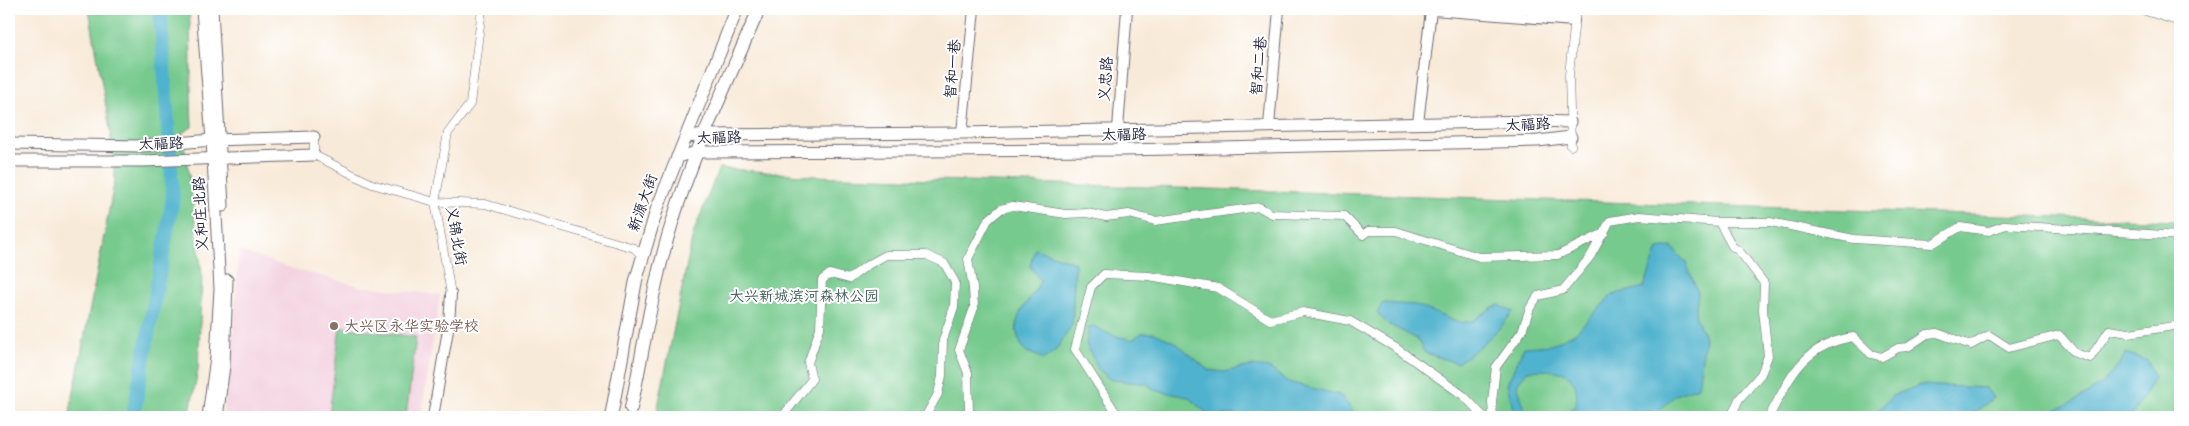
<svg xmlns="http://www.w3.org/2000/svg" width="2189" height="426" font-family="'Architects Daughter','LXGW WenKai TC',sans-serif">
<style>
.built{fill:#f3cfde}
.green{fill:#77ca8e;stroke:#4c7664}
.water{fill:#50b2ce;stroke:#396a84}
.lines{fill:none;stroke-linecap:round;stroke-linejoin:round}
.river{stroke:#50b2ce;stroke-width:14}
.minor-casing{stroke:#6d6872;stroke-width:9}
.tertiary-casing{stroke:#6d6872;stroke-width:12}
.secondary-casing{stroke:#6d6872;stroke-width:13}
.primary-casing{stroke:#6d6872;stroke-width:14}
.minor{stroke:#fff;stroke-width:8}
.tertiary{stroke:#fff;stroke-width:10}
.secondary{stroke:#fff;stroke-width:11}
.primary{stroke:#fff;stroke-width:12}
.education-dot{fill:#8d6e63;stroke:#fff;stroke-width:2}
.labels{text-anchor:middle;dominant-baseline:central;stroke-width:4;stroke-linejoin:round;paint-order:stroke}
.street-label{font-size:15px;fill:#22223b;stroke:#fff}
.park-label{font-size:15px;fill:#405d58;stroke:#fff}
.education-label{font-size:15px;fill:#785e54;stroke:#fff;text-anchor:start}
</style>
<rect width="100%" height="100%" fill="#fff"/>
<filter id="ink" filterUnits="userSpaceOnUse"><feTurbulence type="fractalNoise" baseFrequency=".02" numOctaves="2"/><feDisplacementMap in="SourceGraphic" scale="10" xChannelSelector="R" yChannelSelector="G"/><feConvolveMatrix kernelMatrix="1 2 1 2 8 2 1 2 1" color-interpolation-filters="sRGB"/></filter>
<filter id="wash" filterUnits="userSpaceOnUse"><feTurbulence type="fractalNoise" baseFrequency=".0096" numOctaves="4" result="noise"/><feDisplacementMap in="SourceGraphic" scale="20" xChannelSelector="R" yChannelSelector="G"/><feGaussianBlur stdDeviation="1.12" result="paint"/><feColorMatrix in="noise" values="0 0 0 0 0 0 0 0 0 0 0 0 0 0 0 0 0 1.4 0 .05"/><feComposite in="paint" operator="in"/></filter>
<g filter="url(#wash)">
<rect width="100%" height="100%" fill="#f8ead8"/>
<path class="built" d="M239,251L300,271L360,286L440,295L421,417H222L232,357Z"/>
<path class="green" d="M89,9H189C192,48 190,87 192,127L182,133L190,180L202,275L198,370L189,417H69L115,179L110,129Z
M2146,9H2180V20Z
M719,168L814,176L2180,221V417H656L693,234Z
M340,327L416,337L406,417H329Z"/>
<path class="water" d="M1672,247L1686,263L1698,293L1695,315L1705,338L1698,387L1675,395L1660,410L1628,413L1622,417H1561L1576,405C1581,368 1555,369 1527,371L1517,384L1527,417H1515L1507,384L1524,347L1551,345L1575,333L1612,295L1644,287L1658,249Z
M1035,249L1075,263L1072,325L1055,351L1044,359L1025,351C1022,346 1018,339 1017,333C1013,311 1034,299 1040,280L1030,266Z
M1383,303L1416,305L1459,323L1473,321L1491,308L1499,305L1513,312C1497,333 1479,349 1457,363L1425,353L1417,339L1388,324L1377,313Z
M1094,326L1109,334L1132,340L1142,333H1154L1175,342L1208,370L1224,372L1252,366L1269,368L1288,382L1340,395L1353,411L1356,417H1242L1237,414L1211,417L1188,397L1153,390L1148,384L1111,380L1099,370L1086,344L1089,328Z
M2126,353L2148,361L2154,378L2132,415L2128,417H2041C2080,398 2103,392 2126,353Z
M1920,385L1986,388L1993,398L1969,417H1872L1892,396Z"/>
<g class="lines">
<path class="river" d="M133,417L173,198L160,9"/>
</g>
</g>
<g filter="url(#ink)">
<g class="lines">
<g class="minor-casing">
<path id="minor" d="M2139,9L2180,22
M314,137V155L372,184L435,202L485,204L634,248L643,256
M1571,146L1569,75L1576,9
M1719,222H1770L1854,239L1932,244L1960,227L1989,231L2006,225L2180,236
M451,294L435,202L448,133L470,104L482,9
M786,417V412L812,379L808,363L820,328L822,280L830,274L849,279L866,266L886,255H926L944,263L955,282L954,307L943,340L942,376L938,394L925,417
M974,417L969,412L968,373L959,350L974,308L973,288L968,259L988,220L1001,209L1013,206L1066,214L1087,213L1106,217L1129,214L1155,221L1259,207L1272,214L1344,216L1363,235L1368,231H1396L1479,257L1558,255L1604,233
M1121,417L1118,416L1075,349L1091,287L1104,274L1149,276L1218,288L1270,320L1303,312L1350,321L1396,348L1464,396L1484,417
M1493,417L1492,402L1496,367L1522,331L1530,308L1538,296L1563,290L1590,257L1610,221L1639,216L1719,222L1732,246L1740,252L1764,283L1763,310L1768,356L1761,374L1739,399L1731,417
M1769,417C1790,377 1803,345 1853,337L1871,354L1882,357L1898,348L1908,347L1927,334L1937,333L1971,345L1989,335L2009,348L2059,335L2075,353L2090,358L2109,330L2129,333L2180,325"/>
</g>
<g class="tertiary-casing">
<path id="tertiary" d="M1421,9L1574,21
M1418,123L1431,10
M1269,126L1279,9
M962,133L974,9
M1123,150L1118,129L1127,9
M433,417L449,324L451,294"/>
</g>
<g class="secondary-casing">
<path id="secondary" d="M202,9L212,140L220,289L216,357L208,417
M212,9L223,206
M687,137L706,135L962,133L1538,121L1570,122
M9,144L143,146L212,140L314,137
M677,157L698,152L1123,150L1538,141L1571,137
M9,161H143L314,155
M217,417L224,366L227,280"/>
</g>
<g class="primary-casing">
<path id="primary" d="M631,408C644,347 653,283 672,223C694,150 729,79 759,9
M611,417L636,280L657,209L737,9"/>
</g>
<use href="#minor" class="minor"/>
<use href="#tertiary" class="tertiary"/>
<use href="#secondary" class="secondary"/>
<use href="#primary" class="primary"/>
</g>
</g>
<circle class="education-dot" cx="334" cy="326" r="5"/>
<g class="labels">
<g class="street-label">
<text transform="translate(1259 66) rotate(-85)">智和二巷</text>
<text transform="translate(953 69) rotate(-85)">智和一巷</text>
<text transform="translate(1106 79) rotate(-86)">义忠路</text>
<text transform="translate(1528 125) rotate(-3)">太福路</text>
<text transform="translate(1124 135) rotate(-1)">太福路</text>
<text transform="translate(719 138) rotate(-2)">太福路</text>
<text transform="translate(161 144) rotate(-2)">太福路</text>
<text transform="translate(643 203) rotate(-71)">新源大街</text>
<text transform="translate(201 214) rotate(-93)">义和庄北路</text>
<text transform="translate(456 236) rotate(80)">义锦北街</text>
</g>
<g class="park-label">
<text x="804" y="296">大兴新城滨河森林公园</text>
</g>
<g class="education-label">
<text x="344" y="326">大兴区永华实验学校</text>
</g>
</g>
<rect width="2189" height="426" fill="none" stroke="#fff" stroke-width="30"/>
</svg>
